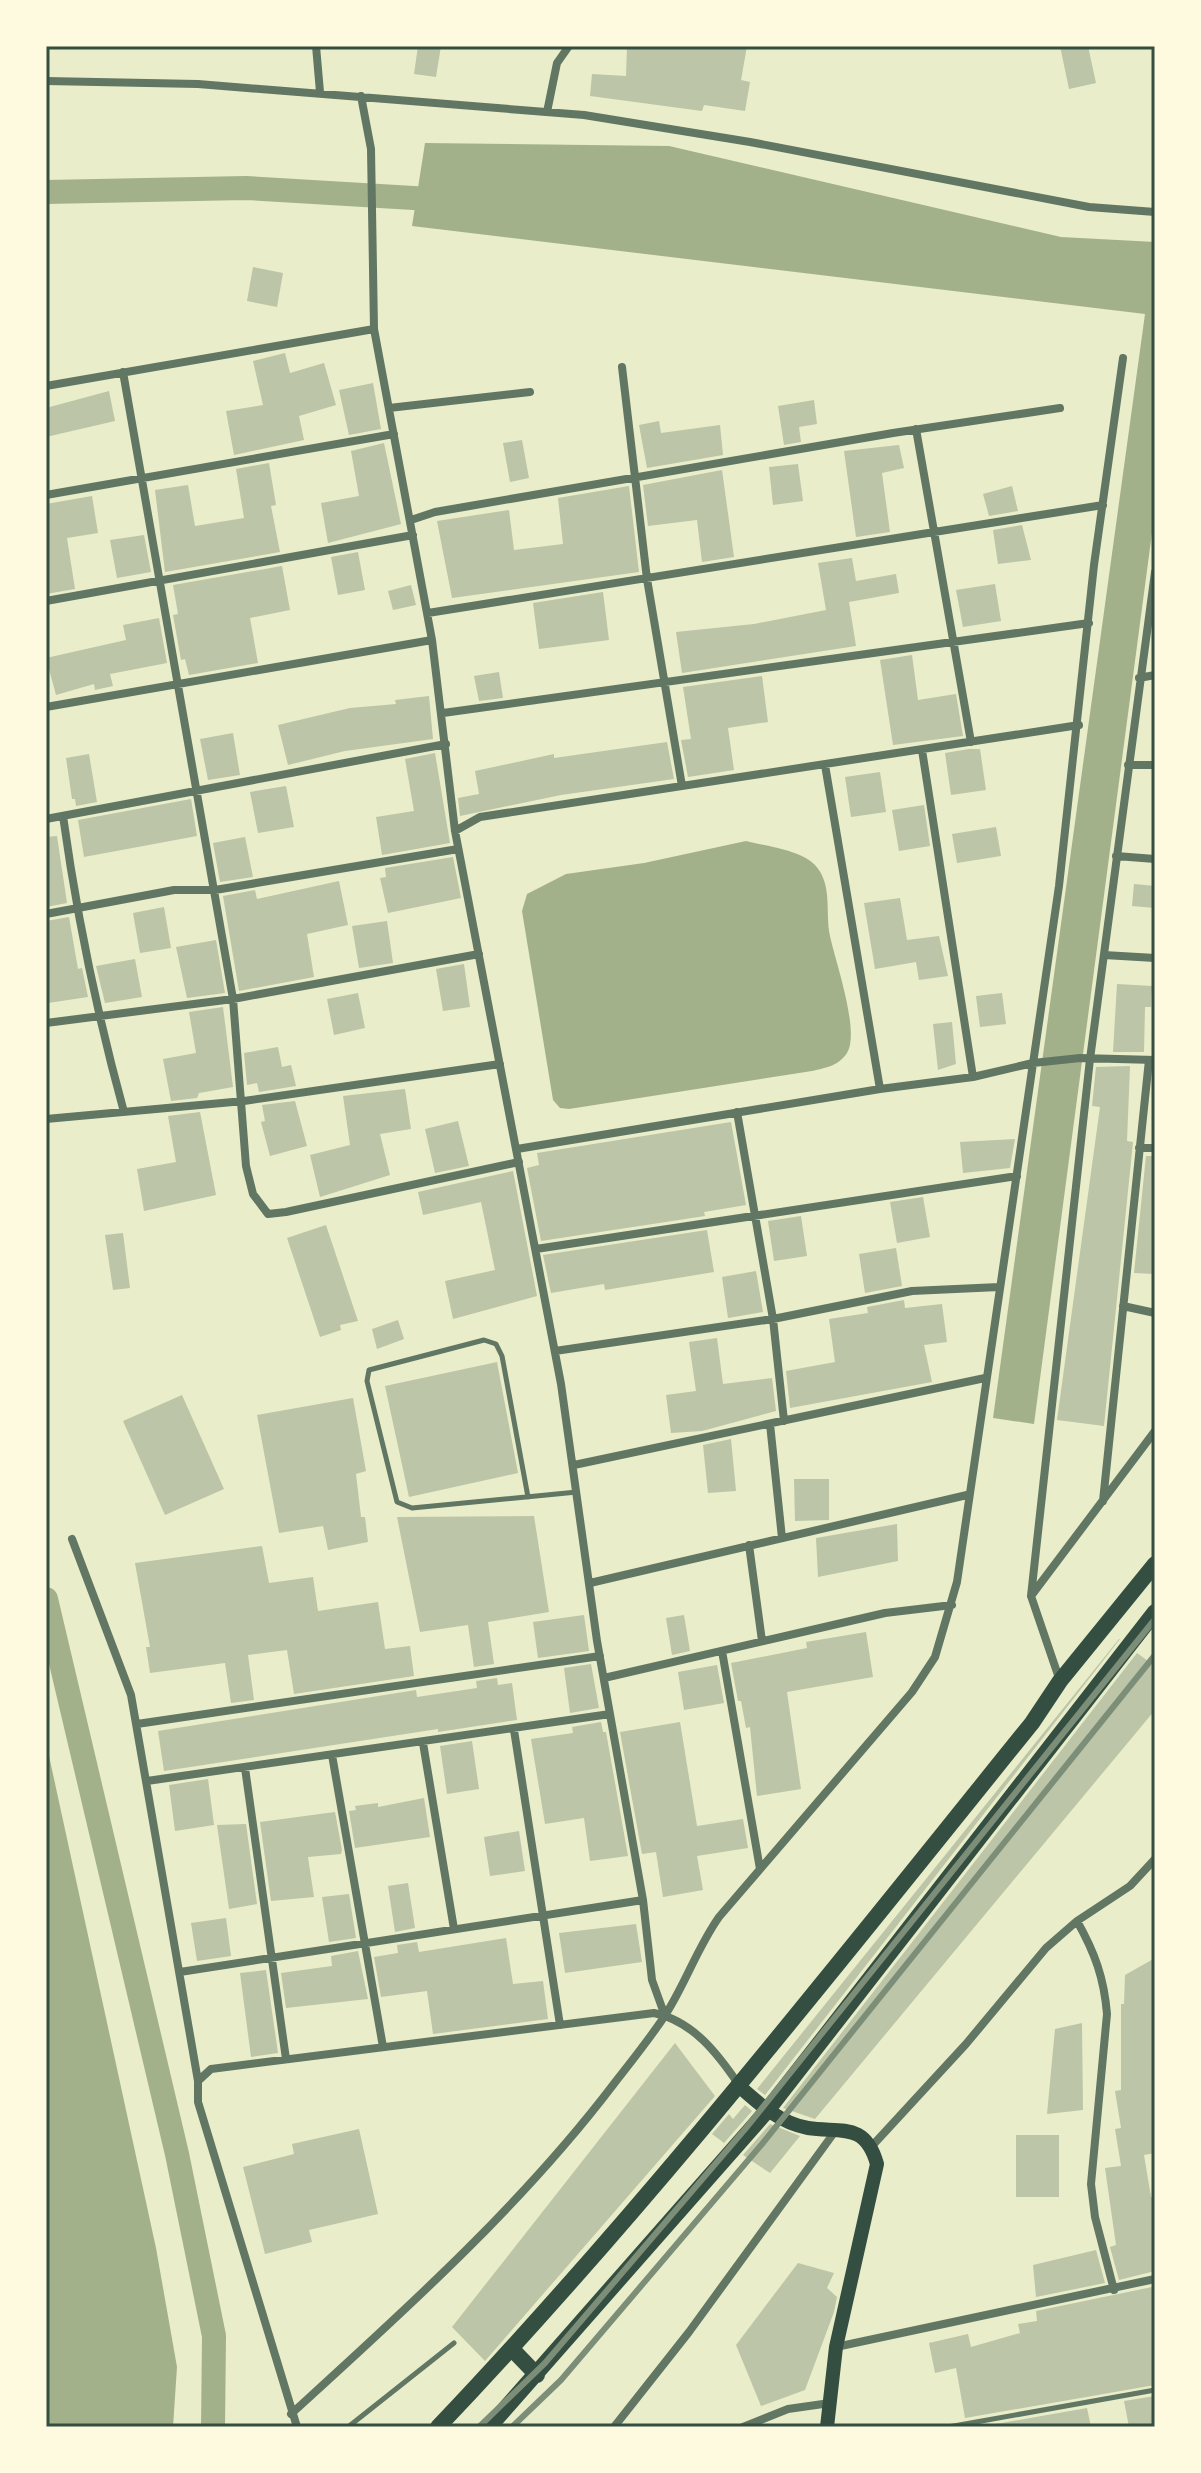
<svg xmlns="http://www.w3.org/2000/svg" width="1201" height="2473" font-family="'Work Sans',sans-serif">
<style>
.water{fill:#a3b18a}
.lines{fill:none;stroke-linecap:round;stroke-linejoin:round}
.canal{stroke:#a3b18a;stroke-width:24}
.building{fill:#bcc5a7}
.service{stroke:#617663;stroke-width:5}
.minor{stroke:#617663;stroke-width:8}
.secondary{stroke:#344e41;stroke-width:14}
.primary{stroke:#344e41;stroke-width:16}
.rail{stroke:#7c8e77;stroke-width:6}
.neatline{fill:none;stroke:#344e41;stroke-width:3}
</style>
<rect width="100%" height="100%" fill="#e9edc9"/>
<path class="water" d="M425,143L669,146L1061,237L1155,242V510L1034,1424L993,1418L1145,314L412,226Z
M746,841C766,846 801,850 815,865C833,884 825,913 830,936C835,960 859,1028 848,1051C841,1065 826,1068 812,1071L569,1109L560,1108L553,1100L522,911L527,894L566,874L644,863Z
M46,1742L156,2248L177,2367L173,2427H46Z"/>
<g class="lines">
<path class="canal" d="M46,192L246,188L447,200
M46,1599L177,2154L214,2336L213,2427"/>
</g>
<path class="building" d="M418,46H441L436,77L414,74Z
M627,46H747L741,80L750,82L745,111L704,105L702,111L590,96L592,74L626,76Z
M1060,46H1088L1096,83L1069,89Z
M253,267L283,273L277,307L247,301Z
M285,353L290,373L324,363L336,405L299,416L304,440L234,455L226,411L263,405L253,361Z
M373,383L381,429L349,435L339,390Z
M109,391L115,421L46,437V408Z
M814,400L817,424L799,427L801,442L784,445L778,406Z
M659,421L661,433L720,425L723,455L647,468L639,425Z
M522,440L529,478L510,482L503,443Z
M384,443L401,524L328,543L321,503L359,496L351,451Z
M899,445L904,468L882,473L890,532L856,537L844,451Z
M269,463L276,505L271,506L280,552L165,572L155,490L188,485L195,526L244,518L236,469Z
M798,464L803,501L773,505L769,467Z
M722,470L734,557L702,562L697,520L648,526L643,485Z
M629,486L639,572L452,598L437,521L509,510L514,550L563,544L558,498Z
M1012,486L1018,511L989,516L983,494Z
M92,496L98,533L67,538L75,589L46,594V504Z
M1022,525L1031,560L998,564L993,530Z
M144,535L151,572L117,578L110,540Z
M358,552L365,590L338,595L331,557Z
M852,558L856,581L896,574L899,593L849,602L856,646L682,673L676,632L754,624L826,610L818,563Z
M282,566L290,610L250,618L258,663L189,675L185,659L181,660L173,615L178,614L173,585Z
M995,584L1001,621L963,627L956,590Z
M411,585L416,605L393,610L388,591Z
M603,592L609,640L539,649L533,603Z
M159,618L167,663L110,674L113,686L95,690L94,684L56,695L46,658L126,640L123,625Z
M912,655L918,700L956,694L963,736L893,745L880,660Z
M499,672L503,698L479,701L474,676Z
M762,676L768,722L728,728L734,770L688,777L681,740L691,739L683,687Z
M429,696L433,739L345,751L288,765L278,725L350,708L396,704L395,700Z
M233,733L240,775L208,780L200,739Z
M667,742L674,779L561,795L460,816L458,798L479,794L475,771L554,754V758Z
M969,749H980L986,790L951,795L945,753Z
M435,753L450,843L382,855L376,817L414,811L405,759Z
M89,754L97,802L76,806L75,799H72L66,758Z
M880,772L886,812L851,817L845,777Z
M286,786L294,827L258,833L250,792Z
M191,799L197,836L84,857L78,820Z
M924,805L930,846L899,851L892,810Z
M996,827L1001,856L957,863L952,834Z
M57,836L67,903L46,907V837Z
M245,837L253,877L220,882L213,843Z
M453,857L461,898L388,913L380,878L386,877L385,868Z
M339,881L348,925L307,934L314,977L239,991L223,896L255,890L257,899Z
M1134,884L1155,886V908L1132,906Z
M900,898L907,940L939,936L948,976L919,980L916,962L875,969L864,903Z
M164,907L171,948L140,953L133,913Z
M69,917L78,969L82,968L88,997L48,1003L46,921Z
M387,921L393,963L359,968L352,926Z
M216,940L225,993L187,998L176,947Z
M135,959L142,997L105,1003L96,966Z
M464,964L470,1007L443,1011L436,969Z
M1117,984L1152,986L1151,1007H1145L1144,1052H1113Z
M358,993L365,1028L334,1035L327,999Z
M1002,993L1006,1024L980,1027L976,996Z
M223,1007L233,1087L199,1093L197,1098L171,1101L163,1059L196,1053L189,1012Z
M952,1022L956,1064L938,1070L933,1024Z
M278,1047L282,1067L291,1065L296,1086L259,1092L257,1083L247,1085L244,1053Z
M1130,1066L1127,1141L1133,1142L1104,1426L1057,1420L1100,1107L1092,1106L1096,1067Z
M405,1089L411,1129L380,1134L390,1175L320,1197L310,1155L350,1145L343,1096Z
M295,1101L307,1146L270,1156L261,1122L265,1121L262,1105Z
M200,1112L216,1195L144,1211L137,1169L176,1162L168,1116Z
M458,1121L469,1166L435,1173L425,1129Z
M731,1122L746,1205L704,1212L705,1216L541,1241L527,1168L539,1165L537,1153Z
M1015,1139L1010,1168L963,1173L960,1142Z
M1146,1156H1155V1274L1134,1273Z
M513,1171L537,1296L453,1319L445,1281L495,1270L481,1202L423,1215L418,1192Z
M923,1197L930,1237L897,1243L890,1202Z
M801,1216L807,1256L774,1261L768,1221Z
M326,1225L358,1321L340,1325L341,1330L320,1337L287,1238Z
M707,1230L714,1272L605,1290L604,1284L551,1293L543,1255Z
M123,1233L130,1288L113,1290L105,1235Z
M896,1248L902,1286L865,1293L859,1254Z
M756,1271L763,1312L728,1318L722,1277Z
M904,1300L905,1308L942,1304L947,1342L924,1345L932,1382L790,1408L786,1371L835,1362L829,1319L868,1313L867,1307Z
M398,1320L404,1339L377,1349L372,1329Z
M717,1338L723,1384L772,1378L776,1411L702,1431L671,1433L666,1395L696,1391L689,1342Z
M497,1362L518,1473L409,1497L385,1386Z
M182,1395L224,1489L165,1515L123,1421Z
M353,1398L366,1471L356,1474L361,1517H365L368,1542L328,1550L323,1526L279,1533L257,1415Z
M731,1439L736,1491L708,1493L703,1445Z
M794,1479H829V1520L795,1521Z
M534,1516L549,1612L488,1622L494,1664L474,1667L468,1625L420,1632L397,1517Z
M897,1524L898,1561L818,1577L816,1538Z
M262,1546L269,1583L313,1577L318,1611L378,1602L385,1649L410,1646L414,1676L294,1694L287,1650L248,1655L254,1700L231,1703L225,1663L150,1673L146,1647H150L135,1563Z
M584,1615L589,1651L538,1658L533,1622Z
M684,1615L690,1651L672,1655L666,1618Z
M866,1632L873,1677L787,1692L801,1789L757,1796L750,1727L746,1728L741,1701H738L731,1663L807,1648L806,1642Z
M1119,1639H1120L765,2095L757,2089Z
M1137,1653L1155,1666V1710L815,2119L783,2108Z
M591,1664L599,1708L570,1713L564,1668Z
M717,1665L724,1703L684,1710L678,1672Z
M497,1678L498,1685L512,1683L517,1720L438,1732V1729L164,1771L158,1731L416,1690L417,1697L477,1688L476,1681Z
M601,1722L603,1732H606L628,1856L590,1861L584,1818L545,1824L531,1739L573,1733L572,1727Z
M680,1722L697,1826L743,1819L748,1848L697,1856L703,1890L663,1897L656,1852L642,1854L620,1732Z
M472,1741L479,1789L447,1794L440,1746Z
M208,1779L214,1825L175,1831L169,1785Z
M424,1798L430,1837L355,1848L349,1811L356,1810L355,1806L378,1803V1807Z
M335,1812L342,1850L341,1854L308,1857L314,1897L271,1901L260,1822Z
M246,1824L257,1904L229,1909L217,1825Z
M519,1831L525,1871L490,1876L484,1837Z
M408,1883L415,1928L395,1932L388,1886Z
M349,1894L356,1938L329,1942L322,1897Z
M226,1918L231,1956L197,1961L191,1923Z
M636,1924L642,1962L565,1973L559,1933Z
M506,1938L513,1984L543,1981L548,2019L433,2034L427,1991L381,1997L374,1957L398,1953L397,1945L417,1942L419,1952Z
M358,1951L368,1999L286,2008L281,1973L332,1966L331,1956Z
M1155,1958V2153L1144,2155L1151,2197H1155V2271L1119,2280L1110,2247L1116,2245L1105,2168L1121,2166L1115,2129L1121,2128L1115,2091L1121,2090V2004H1124L1125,1975Z
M266,1970L278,2053L251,2057L240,1973Z
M1082,2023L1083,2110L1047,2114L1055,2029Z
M675,2043L715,2096L485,2361L452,2327Z
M745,2105L752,2111L724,2143L712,2134L729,2114L733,2119Z
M770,2124L800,2136L770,2173L743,2155Z
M359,2129L378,2214L309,2230L312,2242L265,2254L243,2167L294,2154L292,2144Z
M1016,2135H1059V2197H1016Z
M1096,2250L1105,2283L1036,2297L1033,2265Z
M798,2263L834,2273L827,2288L837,2297L834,2312L805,2390L761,2406L736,2345Z
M1152,2287L1155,2385L965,2418L956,2368L935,2373L929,2343L968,2334L971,2347L1020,2333L1018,2324L1037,2321L1036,2311Z
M1155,2396V2427H1129L1124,2401Z
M1087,2408L1091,2427H990V2425Z"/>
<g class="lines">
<path class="service" d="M528,1497L502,1356L496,1344L484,1340L369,1370L367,1381L397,1502L412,1508L577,1492
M348,2427L454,2343
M948,2427L1155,2390"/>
<path class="minor" d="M316,46L320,92
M46,81L198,84L584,115L750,142L1089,207L1155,212
M361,96L371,149L374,329L432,640L455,831L561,1384L597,1641L643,1900L652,1980L665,2016
M547,112L557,63L569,46
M622,367L647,579L682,786
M123,372L233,999L246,1166L253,1194L268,1214L286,1212L519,1162
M46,386L374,329
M389,408L530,392
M916,429L971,742
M46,495L394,434
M411,520L435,512L893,433L1060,408
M46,601L413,535
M428,613L1103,505
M1139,678L1155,675
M46,707L432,640
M443,713L1089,623
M922,750L973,1077
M825,765L880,1089
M1128,765H1155
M63,816C77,917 97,1014 124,1112
M46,819L446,744
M455,831L480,817L1079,725
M1116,856L1155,859
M46,914L174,890H215L458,849
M1104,955L1155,958
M46,1023L233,999L479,954
M737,1112L773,1319L784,1421
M46,1119L244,1101L500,1064
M1139,1148H1155
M517,1149L880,1089L973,1077L1033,1063L1080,1058L1155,1060
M536,1249L1017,1176
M1123,1306L1155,1313
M555,1351L773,1319L912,1291L999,1287
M770,1424L782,1538
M574,1465L985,1378
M1103,1501L1149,1060
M72,1539L131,1695L198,2081
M749,1545L762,1641
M590,1583L967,1495
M1031,1596L1090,1059L1155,572
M722,1651L760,1869
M604,1678L885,1613L952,1605
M1060,1681L1031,1596L1155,1431
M137,1724L600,1656
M514,1730L560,2025
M423,1743L454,1929
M332,1755L383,2047
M245,1768L286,2059
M147,1781L610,1714
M1077,1921C1095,1953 1104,1978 1107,2014L1091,2184L1095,2217L1114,2290
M180,1972L643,1900
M872,2146L966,2044L1046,1948L1077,1921L1130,1886L1155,1859
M836,2347L1155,2279
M291,2414C404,2311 520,2207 613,2085C630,2063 648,2041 664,2017C685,1985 697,1948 719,1917L912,1692L935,1657L957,1582L1059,886L1094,565L1123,358
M297,2427L198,2102V2081L211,2069L654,2013C693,2021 718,2054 739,2085
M614,2427L689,2332L836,2130
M743,2427L788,2409L830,2403"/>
<path class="secondary" d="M739,2086C759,2104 780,2123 808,2128C840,2133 865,2121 877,2164L836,2347L827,2427"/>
<path class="primary" d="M512,2349L537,2375
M438,2427C650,2204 839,1962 1032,1723L1060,1681L1155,1564
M489,2427L766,2112L1155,1612"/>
<path class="rail" d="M479,2427L545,2363L746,2128L1155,1619
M512,2427L561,2380L762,2144L1155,1655"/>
</g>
<rect width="1201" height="2473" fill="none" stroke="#fefae0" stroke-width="96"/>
<rect x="48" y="48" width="1105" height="2377" class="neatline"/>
</svg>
